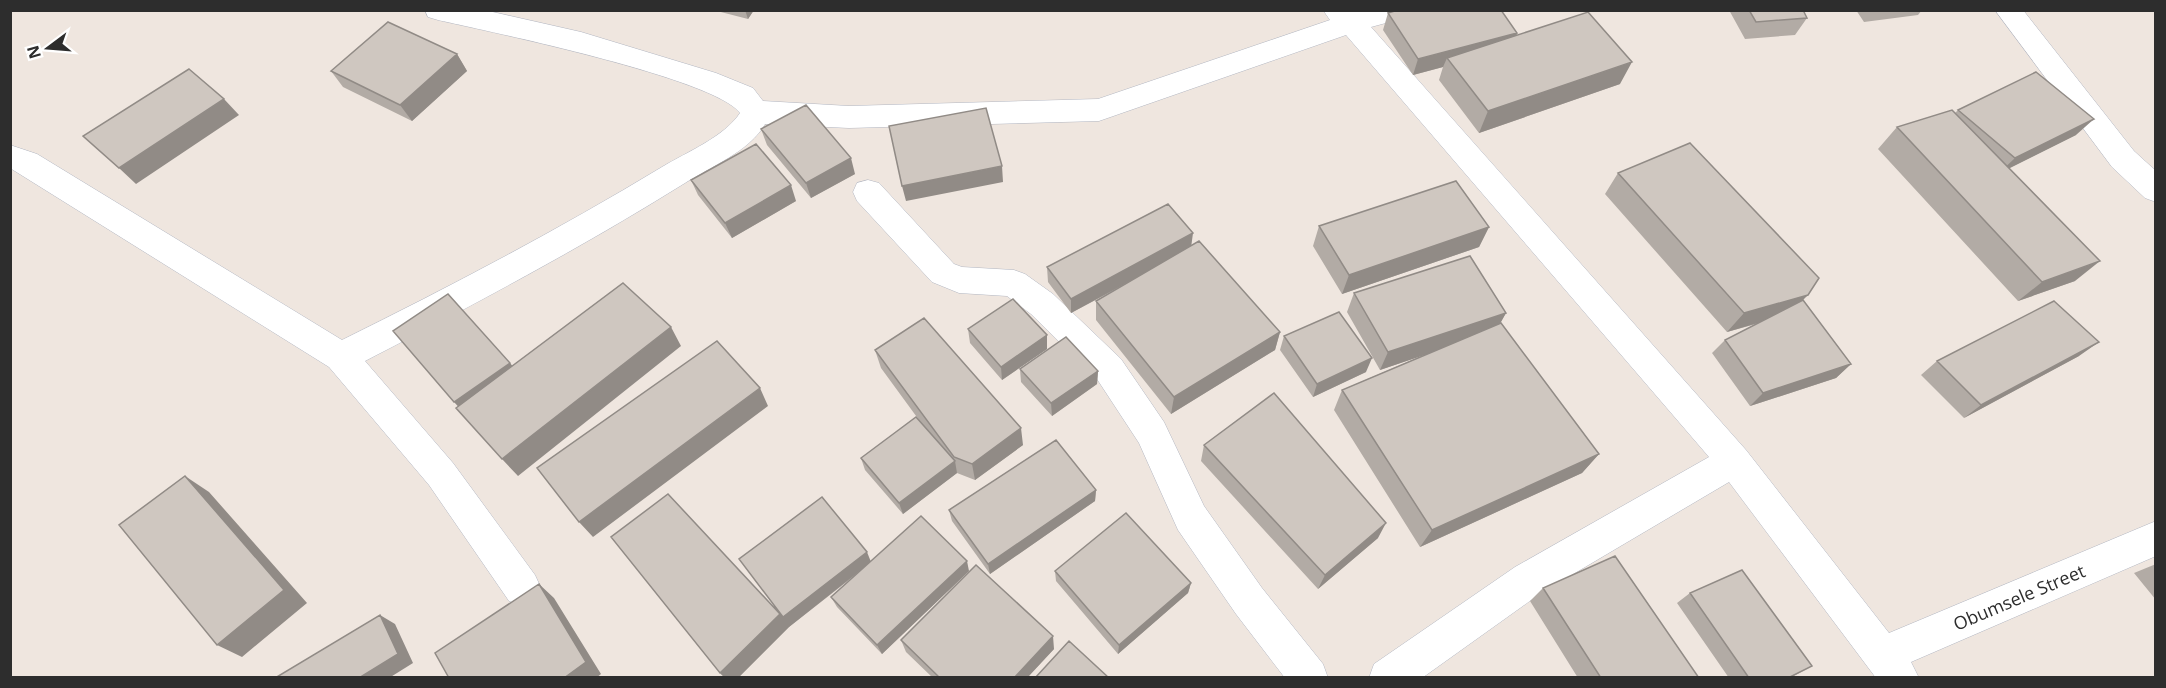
<svg xmlns="http://www.w3.org/2000/svg" width="2166" height="688" font-family="'Open Sans',sans-serif">
<style>
.lines{fill:none;stroke-linecap:round;stroke-linejoin:round}
.minor-casing{stroke:#b3b7c2;stroke-width:1}
.minor{fill:#fff;fill-rule:evenodd}
.wall{fill:#b2aba5}
.shaded-wall{fill:#918b86}
.building{fill:#cfc7c0;stroke:#918b86;stroke-width:1.5}
.labels{text-anchor:middle;dominant-baseline:central;stroke-width:5;stroke-linejoin:round;paint-order:stroke}
.street-label{font-size:18px;fill:#2d2d2d;stroke:#fff}
</style>
<rect width="100%" height="100%" fill="#efe6df"/>
<g class="lines">
<g class="minor-casing">
<path id="minor" d="M425,10H484L581,32L716,73L753,88L763,101L849,106L1098,99L1330,20L1323,10H1411L1408,17L1371,27L1746,450L1889,633L2156,521V556L1911,662L1919,678H1876L1729,482L1541,593L1422,678H1369L1374,664L1515,567L1709,457L1346,35L1099,121L849,128L765,124C750,151 710,167 685,183C581,248 473,305 365,361L453,463L535,575L541,588L535,601L522,606L509,601L429,485L329,367L10,168V145L37,154L342,340C451,286 558,230 662,167C687,152 724,137 740,113C714,78 491,32 438,20L428,17Z
M1995,10H2023L2134,151L2156,171V202L2145,198L2112,167Z
M868,180L879,183L954,264L962,267L1014,270L1025,274L1053,294L1121,359L1164,422L1204,506L1262,588L1323,664L1328,678H1285L1236,614L1178,530L1139,443L1097,379L1031,314L1007,296L959,293L932,282L857,201L853,192L857,183Z"/>
</g>
<use href="#minor" class="minor"/>
</g>
<path class="wall" d="M713,10H754L748,19Z
M1729,10H1803L1807,18L1795,35L1745,39Z
M1856,10H1922L1918,15L1864,22Z
M1388,13L1517,33V35L1620,84L1479,133L1439,80L1443,67L1413,75L1383,30Z
M457,54L467,71L412,121L343,87L331,71Z
M1958,110L2076,135L2009,168L2075,281L2018,301L1878,149L1897,127L1955,113Z
M761,129L855,174L811,198L767,145Z
M1618,173L1803,300L1851,364L1836,378L1750,406L1712,353L1725,340L1756,324L1727,332L1605,194Z
M691,180L796,201L732,238L698,195Z
M1319,226L1489,227L1479,247L1342,294L1313,246Z
M1191,246L1280,332L1275,350L1171,414L1096,320V301L1122,286L1071,313L1048,282L1047,267Z
M1354,293L1506,313L1500,323L1599,454L1582,473L1420,547L1334,410L1342,390L1426,354L1380,370L1347,312Z
M968,329L1047,335V349L1002,380L970,343Z
M1284,336L1366,372L1313,397L1280,350Z
M875,350L1023,445L975,480L957,473L903,514L865,470L861,458L919,420L881,368Z
M2079,356L1964,418L1921,375L1937,361Z
M1020,369L1098,371L1097,384L1052,416L1021,382Z
M1204,445L1378,538L1318,589L1201,461Z
M1096,490L1095,501L990,574L952,521L949,510Z
M871,561L969,571L882,654L837,607L831,597L858,573L789,627L738,678H725L720,673L777,610Z
M2156,564V600L2134,573Z
M1055,571L1191,583L1188,593L1118,654L1056,581Z
M1543,588L1699,678H1578L1530,601Z
M1690,593L1812,666L1790,678H1729L1677,603Z
M901,640L1054,649L1027,678H933L906,652Z"/>
<path class="shaded-wall" d="M745,10H754L748,19Z
M1517,33L1510,50L1447,58L1443,67L1413,75L1418,59Z
M457,54L467,71L412,121L400,105Z
M1632,62L1620,84L1479,133L1488,111Z
M224,99L239,115L136,184L119,168Z
M2094,119L2076,135L1998,174L2015,158Z
M851,158L855,174L811,198L806,183Z
M1002,166L1003,182L906,201L902,186Z
M791,185L796,201L732,238L725,223Z
M1489,227L1479,247L1342,294L1349,275Z
M1193,233L1191,248L1071,313V299Z
M2100,261L2075,281L2018,301L2042,282Z
M1808,295L1789,314L1727,332L1744,313Z
M1506,313L1496,331L1380,370L1388,352Z
M671,327L681,346L518,476L502,459Z
M1280,332L1275,350L1171,414L1174,397Z
M1047,335V349L1002,380L1001,367Z
M2099,342L2079,356L1964,418L1981,405Z
M1372,358L1366,372L1313,397L1317,384Z
M510,363L521,376L466,415L454,402Z
M1851,364L1836,378L1750,406L1763,393Z
M1098,371L1097,384L1052,416L1051,403Z
M760,388L768,406L593,537L579,522Z
M1021,428L1023,445L975,480L972,464Z
M1599,454L1582,473L1420,547L1432,530Z
M955,461L957,473L903,514L899,503Z
M185,476L209,492L307,603L242,657L217,645Z
M1096,490L1095,501L990,574L988,564Z
M1386,523L1378,538L1318,589L1325,575Z
M867,552L871,562L789,627L738,678H725L720,673L780,614Z
M967,561L969,571L882,654L877,645Z
M1191,583L1188,593L1118,654L1119,645Z
M539,584L554,598L601,674L596,678H564Z
M380,615L395,624L413,663L389,678H359Z
M1053,636L1054,649L1027,678H1014Z"/>
<path class="building" d="M1398,10H1501L1517,33L1418,59L1388,13Z
M1749,10H1803L1807,18L1756,22Z
M1588,12L1632,62L1488,111L1447,58Z
M388,22L457,54L400,105L331,71Z
M189,69L224,99L119,168L83,136Z
M2036,72L2094,119L2015,158L1958,110Z
M806,105L851,158L806,183L761,129Z
M986,108L1002,166L902,186L889,126Z
M1952,110L2100,261L2042,282L1897,127Z
M1690,143L1819,278L1808,295L1744,313L1618,173Z
M756,144L791,185L725,223L691,180Z
M1456,181L1489,227L1349,275L1319,226Z
M1168,204L1193,233L1071,299L1047,267Z
M1199,241L1280,332L1174,397L1096,301Z
M1470,256L1506,313L1388,352L1354,293Z
M623,283L671,327L502,459L456,408Z
M448,294L510,363L454,402L393,331Z
M1013,299L1047,335L1001,367L968,329Z
M1803,300L1851,364L1763,393L1725,340Z
M2054,301L2099,342L1981,405L1937,361Z
M1339,312L1372,358L1317,384L1284,336Z
M924,318L1021,428L972,464L954,457L875,350Z
M1501,323L1599,454L1432,530L1342,390Z
M1066,337L1098,371L1051,403L1020,369Z
M717,341L760,388L579,522L537,468Z
M1274,393L1386,523L1325,575L1204,445Z
M916,417L955,461L899,503L861,458Z
M1056,440L1096,490L988,564L949,510Z
M185,476L284,590L217,645L119,525Z
M668,494L780,614L720,673L611,537Z
M822,497L867,552L783,617L739,559Z
M1126,513L1191,583L1119,645L1055,571Z
M921,516L967,561L877,645L831,597Z
M1615,556L1699,678H1601L1543,588Z
M976,565L1053,636L1014,678H940L901,640Z
M1742,570L1812,666L1788,678H1749L1690,593Z
M539,584L586,662L564,678H449L435,653Z
M380,615L398,654L359,678H275Z
M1069,641L1109,678H1035Z"/>
<g class="labels">
<g class="street-label">
<text transform="translate(2019 597) rotate(-23)">Obumsele Street</text>
</g>
</g>
<rect width="2166" height="688" fill="none" stroke="#2d2d2d" stroke-width="24"/>
<g transform="translate(48 48) rotate(254)" stroke="#ffffff" stroke-width="4.5" paint-order="stroke">
<path d="M0-4.5L10 22L0 15L-10 22Z" fill="#2d2d2d"/>
<text y="-9" font-size="16" font-weight="bold" text-anchor="middle" fill="#2d2d2d">N</text>
</g>
</svg>
